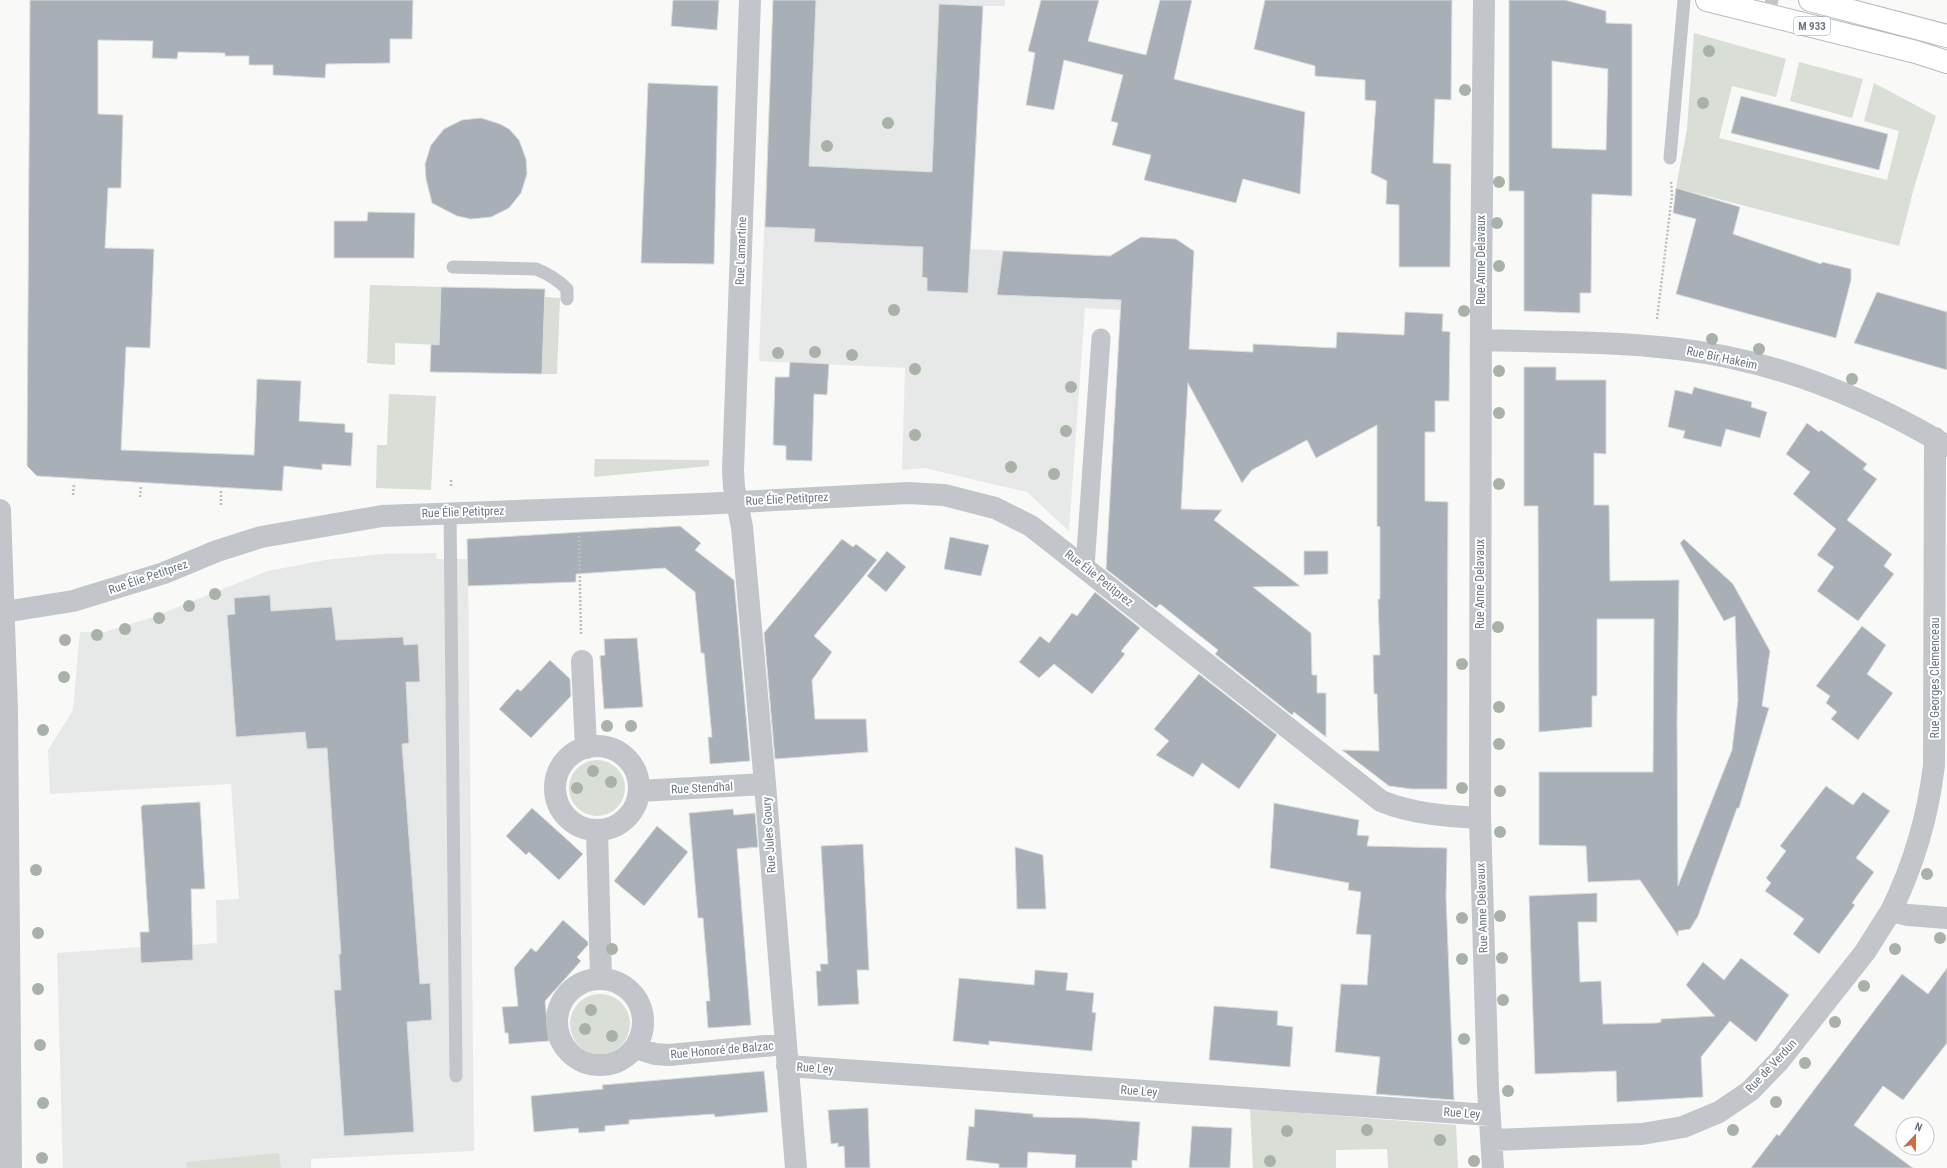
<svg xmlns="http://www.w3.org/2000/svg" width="1947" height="1168" font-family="'Roboto Condensed',sans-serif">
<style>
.built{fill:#e7e8e8}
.green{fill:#d9ded7}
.building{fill:#a9afb6;stroke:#dbdbda;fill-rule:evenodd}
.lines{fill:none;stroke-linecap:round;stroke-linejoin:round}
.primary-casing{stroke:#b6b9bd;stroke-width:24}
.path{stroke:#bcbec1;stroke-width:2.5;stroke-dasharray:2 2;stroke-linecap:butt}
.service{stroke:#c2c5c9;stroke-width:13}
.pedestrian{stroke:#c2c5c9;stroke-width:19}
.minor{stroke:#c2c5c9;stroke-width:22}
.tertiary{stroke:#c2c5c9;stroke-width:22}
.primary{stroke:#fff;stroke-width:22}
.tree{fill:#a9b2a8}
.labels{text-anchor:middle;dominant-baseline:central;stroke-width:4;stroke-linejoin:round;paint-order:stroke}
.shield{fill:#fff;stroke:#98a0aa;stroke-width:1}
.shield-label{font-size:11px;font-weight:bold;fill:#6c7885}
.street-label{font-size:12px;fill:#6c7885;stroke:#fff}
</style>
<rect width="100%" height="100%" fill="#f9f9f8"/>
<path class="built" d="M773,0H1005V6H983L971,249L1114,256L1122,268L1120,310L1085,308L1069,531L1027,492L924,468L902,470L905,368L759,361Z
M436,553L437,559H468L474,1151L311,1159V1168H63L57,953L141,947V963L193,960V945L217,943L216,900L239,899L231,784L50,794L48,750L73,710L80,632H105L153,617L268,571L325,560L382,554Z"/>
<path class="green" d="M1694,33L1786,59L1776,97L1732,86L1719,138L1887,180L1899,131L1864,121L1874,83L1936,116L1914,188L1899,246L1676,188L1687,129Z
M1799,62L1863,79L1852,118L1790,101Z
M370,285L441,287L439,345L395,343V365L367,363Z
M545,297L560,298L557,374H542Z
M389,394L436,396L431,490L376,488L377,445H387Z
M595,459L709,460V466L594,477Z
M569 788a28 28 0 1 1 56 0a28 28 0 1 1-56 0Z
M570 1024a30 30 0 1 1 60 0a30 30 0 1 1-60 0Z
M1250,1109L1456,1125L1458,1168H1388L1387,1149L1336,1150V1168H1253Z
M279,1153L281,1168H187L186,1162Z"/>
<path class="building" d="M30,0H413L412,39H390V63L326,64L325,78L273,75V65H249V56H225V53L178,52L177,59L152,58L153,41L98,40V114L123,115L121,188H108L105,248L154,249L150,348L126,347L121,450L254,455L257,379L301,381L299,421L345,424V432L353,433L351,466L322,464V470L284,466L282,491L37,476L27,466Z
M673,0H719L717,30L671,26Z
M773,0H816L809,166L932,172L939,4L983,6L968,293L927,291V278L922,277L923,247L814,242L815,229L765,227Z
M1041,0H1099L1088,41L1146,55L1160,0H1192L1174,79L1305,112L1300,194L1243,179L1236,203L1144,180L1151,155L1112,145L1118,123L1111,121L1123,75L1064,60L1054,110L1026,105L1035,53L1028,51Z
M1265,0H1452L1451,100L1435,99L1433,163L1451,164L1450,267H1399V205L1386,204L1387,181L1371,173L1376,101L1365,100V80L1315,76V66L1254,49Z
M1509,0H1565L1606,11V23L1632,24V196L1592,194L1591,293H1580V313L1524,311V191H1509ZM1552,61L1608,69L1606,150L1552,148Z
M648,83L718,86L714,264L641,263Z
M1741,96L1888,134L1879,170L1731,133Z
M481,118L500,124L509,129L519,140L526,159L527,174L521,193L509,208L491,217L471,219L457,216L432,203L426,179L425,164L431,145L444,129L462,120Z
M1676,188L1740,207L1733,234L1821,264L1822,262L1851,269V280L1836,338L1676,294L1696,219L1673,213Z
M368,212L415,213L414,258H334V221H367Z
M1141,237L1176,239L1194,251L1189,349L1253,352V344L1336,348L1337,332L1404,335L1405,312L1443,314L1442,331L1450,332L1449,401H1435V432H1425V501L1448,502L1447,789H1412L1389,786L1342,750L1379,751L1377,694H1374L1373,655H1380L1378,599H1380V527L1377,526V425L1316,458L1307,440L1252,470L1242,483L1188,383L1181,509L1222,510L1214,520L1300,586L1253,587L1311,633L1312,675H1317V693H1326V737L1294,712L1292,715L1215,654L1218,650L1160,604L1156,608L1106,569L1121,300L997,295L1003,251L1110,256Z
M441,287L545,289L542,374L430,372L431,344L439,345Z
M1877,292L1947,312V370L1854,343Z
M790,362L829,364L827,395L814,394L812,461L786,460V446L773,445L775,377H789Z
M1524,367H1556V380H1606V454L1594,453V505H1609L1610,581L1679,580L1677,721L1678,886L1732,750L1738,700L1735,616L1724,621L1680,543L1684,539L1733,584L1770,651L1762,706L1769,708L1739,808H1737L1698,916L1690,929L1678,931V936L1640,880L1588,882L1586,846L1539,845V772H1653L1654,619H1597V696H1592V727L1539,732L1538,506H1524Z
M1694,387L1752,402L1751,407L1767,412L1760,438L1726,429L1721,447L1683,438L1685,431L1668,427L1675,390L1692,394Z
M1807,423L1819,432L1821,430L1867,464L1863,469L1877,479L1847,520L1892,554L1884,566L1894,574L1858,621L1817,591L1834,567L1817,555L1836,529L1793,494L1810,472L1786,454Z
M680,526L701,543L695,550L734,580L750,761L710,764L708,737H712L704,653H701L695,592L665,568L576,574V582L468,586L467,539Z
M950,537L989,545L981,576L944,569Z
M842,539L853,547L856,544L877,560L814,636L832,652L812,680L815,719H866L868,752L775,759L764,633Z
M887,551L906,567L886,592L867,576Z
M1304,551H1328V574L1304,575Z
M1095,592L1140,628L1121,651L1125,654L1092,694L1054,664L1039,678L1019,662L1040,636L1049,643L1072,613L1077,616Z
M270,595L271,611L332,607L336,640L403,637L404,645L418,644L420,682H406L409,743L402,744L420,984L430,983L432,1020L407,1022L414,1132L344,1136L334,990H341L339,954H341L327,748L307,749L305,732L236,737L227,615L235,614L234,598Z
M1862,626L1886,645L1867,674L1893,693L1858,740L1831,719L1837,712L1826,703L1830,696L1816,686Z
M637,638L643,707L604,709L600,656L605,655L604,639Z
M550,660L570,679L571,696L531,738L499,709L517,689L521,691Z
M1199,674L1277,735L1239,789L1202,763L1193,777L1156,755L1169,741L1154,729Z
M1826,786L1853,805L1863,792L1890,811L1856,858L1874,872L1852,903L1855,905L1819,954L1793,934L1804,919L1765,891L1771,883L1766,878L1786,851L1780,846Z
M200,802L205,889H191L193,960L141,963L140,932H149L141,807L143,805Z
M1274,803L1359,820L1357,835L1369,836L1367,846L1447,848L1446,897L1454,1100L1376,1094L1380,1057L1335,1052L1341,984L1367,985L1371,935L1356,934L1361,892L1348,890L1349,883L1270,868Z
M532,808L583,854L559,880L529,852L526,855L506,836Z
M733,809L734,815L755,813L758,847L737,849L751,1025L708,1028L706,1001H710L703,918H698L689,813Z
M657,826L688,852L644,906L614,881Z
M863,844L869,970H857L859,1004L818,1006L816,971H821L820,964H828L821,846Z
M1015,847L1043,855L1046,909H1017Z
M1597,893V922H1578L1580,982L1601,981L1603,1024L1657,1023L1661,1022V1019L1715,1016L1686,985L1703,962L1724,980L1741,958L1789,995L1756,1042L1730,1021L1701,1057L1703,1097L1617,1102L1616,1071L1535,1074L1529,896Z
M563,920L588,942V945L577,957L581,961L545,1001L549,1041L509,1044L508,1033H505L502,1007L518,1006L514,968L531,948L536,952Z
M1947,968V1043L1903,1100L1883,1086L1854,1125L1913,1168H1751L1777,1134L1779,1136L1902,974L1928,994Z
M1035,970L1068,973L1066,990L1094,993L1092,1012L1096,1013L1092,1051L989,1041V1045L953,1041L959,978L1034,985Z
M1214,1006L1278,1011L1277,1025L1293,1027L1290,1067L1209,1060Z
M764,1071L768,1112L715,1117L714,1114L629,1120V1124L605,1126V1131L579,1133L578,1128L534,1132L531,1096L603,1089L602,1085Z
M868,1108L870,1168H845L844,1146L838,1147V1143L831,1144L828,1110Z
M975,1109L1033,1114V1117L1086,1118L1140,1122L1137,1161L1132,1160V1168H1075L1076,1155L1028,1152L1027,1168H999V1164L966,1160L969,1126L974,1127Z
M1192,1126L1232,1128L1230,1168H1189Z"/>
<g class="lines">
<g class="primary-casing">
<path id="primary" d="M1707,0L1916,52L1947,62
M1810,0L1947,36"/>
</g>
<path class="path" d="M1657,319L1672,195L1671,181
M451,486V478
M73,495L74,483
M140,497L141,487
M221,505V491
M579,536L581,635"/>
<path class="service" d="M1768,15L1772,0
M1670,158L1684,0
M453,267L536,269C549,274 557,279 567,289V299
M450,512L456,1076"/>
<path class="pedestrian" d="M1085,567L1101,338"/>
<path class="minor" d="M750,0L733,471L734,487L742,527L765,784L796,1168
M1484,0L1481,287L1480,818L1488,1088L1493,1168
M1481,340C1546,342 1613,341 1678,349C1774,360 1865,397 1947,446
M4,612L73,601L164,573L217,551L261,537L382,516L701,504L908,493L944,495L995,508L1031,526L1381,801C1413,814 1445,816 1480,818
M582,661L586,748
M555 788a42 42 0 1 1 84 0a42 42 0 1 1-84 0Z
M639,791L765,784
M597,831L601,978
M1891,911C1914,864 1928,817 1934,765L1935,438
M557 1022a43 43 0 1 1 86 0a43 43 0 1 1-86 0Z
M635,1048L655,1054L669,1055L785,1044
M787,1066L1490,1115
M1492,1140L1642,1134L1683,1127L1719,1112L1750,1091L1779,1061L1865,952L1891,911L1908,915L1947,918"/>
<path class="tertiary" d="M0,510L7,710L11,1168"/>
<use href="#primary" class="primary"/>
</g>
<g class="tree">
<circle cx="1709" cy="51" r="6"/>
<circle cx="1465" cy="90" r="6"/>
<circle cx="1703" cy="103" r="6"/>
<circle cx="888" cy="123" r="6"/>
<circle cx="827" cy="146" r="6"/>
<circle cx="1499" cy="182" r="6"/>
<circle cx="1497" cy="223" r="6"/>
<circle cx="1499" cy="266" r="6"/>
<circle cx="894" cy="310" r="6"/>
<circle cx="1464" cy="311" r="6"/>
<circle cx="1712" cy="339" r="6"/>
<circle cx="1759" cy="349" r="6"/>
<circle cx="815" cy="352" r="6"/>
<circle cx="778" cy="353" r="6"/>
<circle cx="852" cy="355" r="6"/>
<circle cx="915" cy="369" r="6"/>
<circle cx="1499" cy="371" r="6"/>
<circle cx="1852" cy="379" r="6"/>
<circle cx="1071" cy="387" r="6"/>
<circle cx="1499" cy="413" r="6"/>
<circle cx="1066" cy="431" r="6"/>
<circle cx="915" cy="435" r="6"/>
<circle cx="1011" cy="467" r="6"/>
<circle cx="1054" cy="474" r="6"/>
<circle cx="1499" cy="484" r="6"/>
<circle cx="215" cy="594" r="6"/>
<circle cx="189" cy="606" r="6"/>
<circle cx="159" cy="618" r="6"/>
<circle cx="1498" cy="627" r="6"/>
<circle cx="125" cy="629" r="6"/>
<circle cx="97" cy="635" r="6"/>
<circle cx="65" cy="640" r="6"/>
<circle cx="1462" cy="664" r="6"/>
<circle cx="64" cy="677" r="6"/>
<circle cx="1499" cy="707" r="6"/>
<circle cx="607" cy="726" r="6"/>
<circle cx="631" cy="726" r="6"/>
<circle cx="43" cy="730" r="6"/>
<circle cx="1499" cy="744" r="6"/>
<circle cx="593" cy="771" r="6"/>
<circle cx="611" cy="782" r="6"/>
<circle cx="577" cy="788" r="6"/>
<circle cx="1462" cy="788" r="6"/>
<circle cx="1500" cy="791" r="6"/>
<circle cx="1500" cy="832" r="6"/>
<circle cx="36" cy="870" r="6"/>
<circle cx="1927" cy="874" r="6"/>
<circle cx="1500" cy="916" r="6"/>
<circle cx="1462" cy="918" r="6"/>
<circle cx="38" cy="933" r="6"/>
<circle cx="1940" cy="938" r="6"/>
<circle cx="612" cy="949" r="6"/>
<circle cx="1895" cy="949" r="6"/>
<circle cx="1502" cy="958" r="6"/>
<circle cx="1462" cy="959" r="6"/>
<circle cx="1864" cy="986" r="6"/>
<circle cx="38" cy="989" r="6"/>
<circle cx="1503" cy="1000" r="6"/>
<circle cx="591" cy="1010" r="6"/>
<circle cx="1835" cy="1022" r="6"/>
<circle cx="585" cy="1029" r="6"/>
<circle cx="612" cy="1036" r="6"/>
<circle cx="1464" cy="1039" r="6"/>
<circle cx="40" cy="1045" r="6"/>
<circle cx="1805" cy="1063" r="6"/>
<circle cx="1508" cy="1091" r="6"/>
<circle cx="1776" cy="1102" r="6"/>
<circle cx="43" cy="1103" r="6"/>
<circle cx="1367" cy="1130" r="6"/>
<circle cx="1733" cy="1130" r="6"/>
<circle cx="1287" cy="1131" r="6"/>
<circle cx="1440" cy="1140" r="6"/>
<circle cx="42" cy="1158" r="6"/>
<circle cx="1270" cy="1161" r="6"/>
<circle cx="1474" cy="1161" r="6"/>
</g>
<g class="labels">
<rect class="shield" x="1794" y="17" width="36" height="18" rx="3"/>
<g class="shield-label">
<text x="1812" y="26">M 933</text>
</g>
<g class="street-label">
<text transform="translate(741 251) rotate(-88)">Rue Lamartine</text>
<text transform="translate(1481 260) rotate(-90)">Rue Anne Delavaux</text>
<text transform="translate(1722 358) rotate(12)">Rue Bir Hakeim</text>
<text transform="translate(787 499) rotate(-3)">Rue Élie Petitprez</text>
<text transform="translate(463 512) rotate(-2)">Rue Élie Petitprez</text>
<text transform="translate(148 577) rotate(-19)">Rue Élie Petitprez</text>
<text transform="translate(1099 578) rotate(38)">Rue Élie Petitprez</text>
<text transform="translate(1480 584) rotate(-90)">Rue Anne Delavaux</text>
<text transform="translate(1935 678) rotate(-90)">Rue Georges Clemenceau</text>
<text transform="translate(702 788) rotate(-3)">Rue Stendhal</text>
<text transform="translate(769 835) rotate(-94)">Rue Jules Goury</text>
<text transform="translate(1482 908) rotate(-92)">Rue Anne Delavaux</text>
<text transform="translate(722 1050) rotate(-5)">Rue Honoré de Balzac</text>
<text transform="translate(1771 1066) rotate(-47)">Rue de Verdun</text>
<text transform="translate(815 1068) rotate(4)">Rue Ley</text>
<text transform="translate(1139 1091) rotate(4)">Rue Ley</text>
<text transform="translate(1462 1113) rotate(4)">Rue Ley</text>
</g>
</g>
<g transform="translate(1915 1136) rotate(22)"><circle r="19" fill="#ffffff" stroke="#c4c9ce"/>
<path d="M0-3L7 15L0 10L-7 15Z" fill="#d16b40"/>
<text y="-6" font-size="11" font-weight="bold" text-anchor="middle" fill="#6c7885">N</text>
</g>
</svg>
